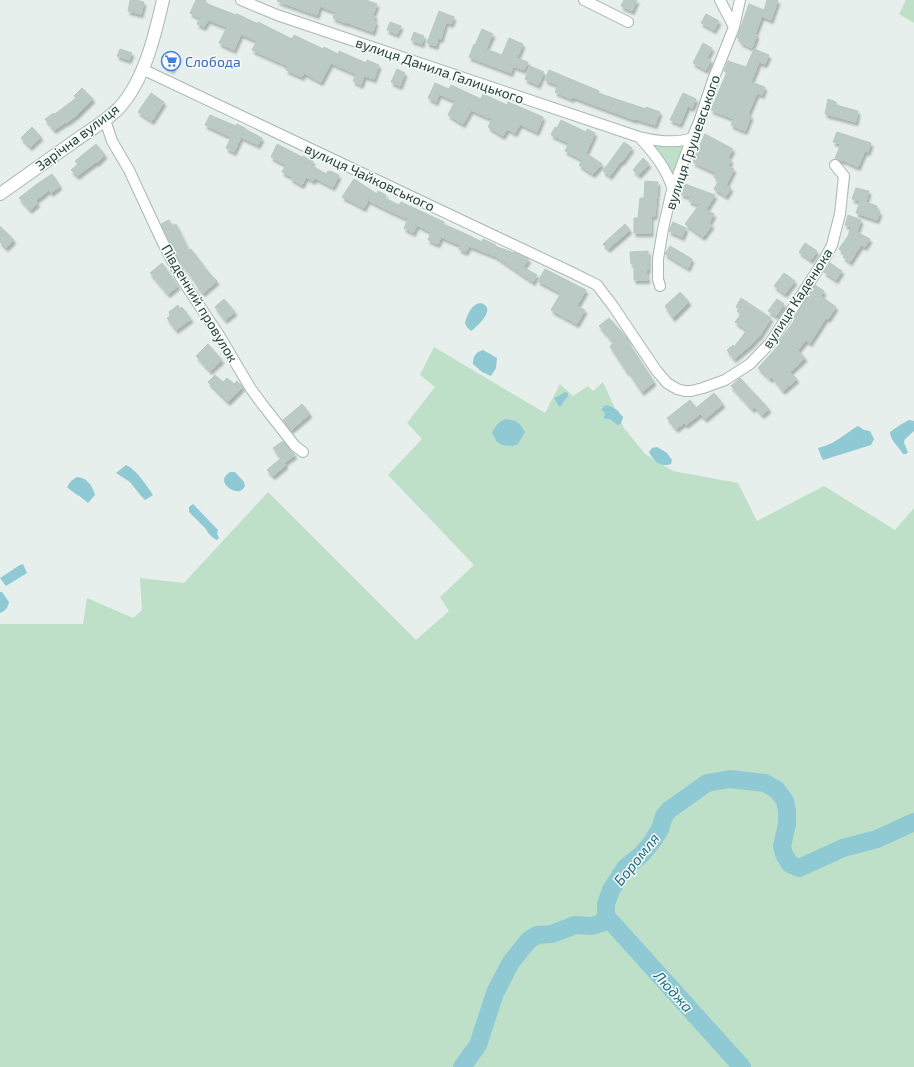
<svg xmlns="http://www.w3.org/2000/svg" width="914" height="1067" font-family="'Exo 2',sans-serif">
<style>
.green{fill:#bfe0c8}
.water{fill:#8ec9d4}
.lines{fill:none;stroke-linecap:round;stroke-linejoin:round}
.river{stroke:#8ec9d4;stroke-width:18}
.building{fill:#bbcac4;stroke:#b8c9c2;filter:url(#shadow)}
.minor-casing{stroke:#a8b8b2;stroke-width:12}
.tertiary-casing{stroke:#a8b8b2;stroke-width:14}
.minor{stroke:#fff;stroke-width:10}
.tertiary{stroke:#fff;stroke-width:12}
.labels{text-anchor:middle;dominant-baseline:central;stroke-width:3;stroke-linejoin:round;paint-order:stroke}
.shop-label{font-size:14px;fill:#366cbe;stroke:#f7fbf9;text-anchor:start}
.street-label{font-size:14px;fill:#24423a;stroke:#f7fbf9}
.water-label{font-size:15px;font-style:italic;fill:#1c6f80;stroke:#f7fbf9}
</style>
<defs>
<filter id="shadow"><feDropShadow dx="2" dy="3.5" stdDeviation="1" flood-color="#0004"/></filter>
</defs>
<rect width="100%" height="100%" fill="#e6efeb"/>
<path class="green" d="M906,0H914V23L899,14Z
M639,137L692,138L673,190Z
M434,347L545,413L560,384L573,396L588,386L593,391L603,382L624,428L645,454L673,471L738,483L757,521L824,486L895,530L914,508V1067H0V624H83L87,598L133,618L142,610L140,578L184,583L268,492L416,640L449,611L440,597L474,565L388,475L422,439L407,423L435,387L420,375Z"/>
<path class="water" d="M480,303C498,307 478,326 471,331L467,327L465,323C467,315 471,305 480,303Z
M483,350L497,358L496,368L491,376L482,372L473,364C473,357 475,352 483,350Z
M566,392L568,393V396L560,407L558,405L554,398C559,396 562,393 566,392Z
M608,405L617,410L623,417C622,421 622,424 617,425C614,422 610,418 605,419L604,417L605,413L601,410L604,406Z
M506,419C518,421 519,422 525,432L518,444L513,446L502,445L497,442L492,433C495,426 499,421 506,419Z
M909,420L914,421V431L905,439L904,443L908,452L906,454H903C899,447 890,440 890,432L900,425Z
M858,426L864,430L870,431L874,439L871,445L823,460L821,456L818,448C835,444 843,435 858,426Z
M657,447L667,453L672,460L671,464C660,468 653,460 649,452L652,448Z
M126,465C137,470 146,485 153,495L145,500L141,496L130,482L116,473Z
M230,472H235L244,482L245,486C243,489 242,490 240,491C234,493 224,486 224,480C224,477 227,474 230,472Z
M77,477C86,477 93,486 95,495L88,503C82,497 72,492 67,487L71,481Z
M193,504L218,530L217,534L219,538L217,540C213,538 208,534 206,529L189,512V507Z
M23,564L27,573L6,586L0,578L20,565Z
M0,592H2L9,602C8,608 5,611 0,613Z"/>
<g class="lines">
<path class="river" d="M606,916L742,1067
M462,1067L478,1045L495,993L511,962L529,940L537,935L552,934L575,925L592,926L602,923L606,916V904L611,890L625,868L641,855L652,842L660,829L664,816L669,810L707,783L730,779L765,783L777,790L785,801L787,810V824L782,846L784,854L790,864L799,868L843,848L877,839L914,822"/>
</g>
<path class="building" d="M130,0H136L144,2L141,14L128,11Z
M196,0H206L205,3L236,15L237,14L258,24V22L292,39L294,35L323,49L324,47L338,54L339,51L366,63L367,60L379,65L374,79L364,76L361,85L353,81L356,74L331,63L321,82L304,73L302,77L286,70L288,66L252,50L257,41L241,34L234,50L219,43L227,27L208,20L204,27L197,24L200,18L190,13Z
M278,0H366L377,4L373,15L375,16L374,21L376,22L373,32L346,22V23L333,18L335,12L320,6L317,15L277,1Z
M624,0H637L632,11L621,6Z
M767,0H778L771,20L762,16L755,34L757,35L752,48L740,42L741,40L737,38L749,4L764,10Z
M439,11L454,17L451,24L446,22L441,39L438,38L436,46L427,43Z
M706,14L719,21L714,30L701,23Z
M390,22L401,26L397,34L387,30Z
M482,29L493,34L486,49L502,55L509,38L523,44L517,58L528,62L524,70L513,66L511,73L469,57L474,44L475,45Z
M414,32L424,36L422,44L411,40Z
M703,43L712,48L707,58L711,60L706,70L693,63Z
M120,49L132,53L129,60L117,56Z
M754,49L769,55L765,64L759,62L751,82L765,87L762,95L757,93L748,114L751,116L745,131L731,125L734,119L711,110L727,72L724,71L728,61L746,67Z
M170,52L179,56L172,70L163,65Z
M530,66L544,72L538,85L525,79Z
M397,69L405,73L400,86L391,82Z
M549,70L599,91L598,93L646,109V107L660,112L655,125L636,119L635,120L573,97L572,99L555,92L558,85L545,80Z
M435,83L449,89L451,85L481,99L483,94L507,105L508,102L543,117L537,132L520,124L515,133L507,129L503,136L488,127L492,119L471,110L463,124L448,115L455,101L439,94L436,102L428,98Z
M82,88L93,99L77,115L66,123V122L54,130L45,119L54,113L55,114L76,98L74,96Z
M151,93L164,102L152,121L138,112Z
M683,93L696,99L692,108L688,106L680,124L670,120Z
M828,99L836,102V105L858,111L856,122L825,114Z
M210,115L236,126L237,124L245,128V129L262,138L258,145L241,137L234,152L226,148L231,137L205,125Z
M561,120L586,132L587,129L595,133L586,153L602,164L593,174L579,165L583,160L565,151L569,143L551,135L555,127L557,128Z
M32,127L41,137L30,147L21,138Z
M837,132L871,143L868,152L865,151L858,167L843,160V161L835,158L841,144L833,142Z
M705,134L733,149L728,158L731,160L728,166L734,169L726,185L731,188L726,196L714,189L719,180L714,177L716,173L693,162L701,145H700Z
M624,142L632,148L622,162L621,161L610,176L603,171Z
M96,144L105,155L97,163L96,162L77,176L71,170L78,164L75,161Z
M277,144L302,157L303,156L313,161L311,165L326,174L328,171L330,172V171L339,175L333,187L315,178L313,181L306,177L302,185L291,179L292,177L282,172L286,165L271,157Z
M643,158L649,164L639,175L633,170Z
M52,174L60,186L51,193L49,190L35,201L38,203L30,210L19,198L37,184Z
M354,179L377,194L378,191L386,195L385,198L399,205L401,202L444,222L443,224L466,234L482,242L483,239L496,245L495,246L514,253V252L528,259H529L523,267L537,275L533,282L495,256L469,246L466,252L459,249L460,245L441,237L438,244L428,240L431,232L417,225L413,233L404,228L408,219L390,211L368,200L364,208L349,200L342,197Z
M645,181L658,182L655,216H651V233H634V218H638L640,198H644Z
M685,184L715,195L706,210L714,214L709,223L712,225L703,237L685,224L699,205L689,201L690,197L681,194Z
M856,188L869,191L866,202L877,206L876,210L880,212L877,220L856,213L860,201L852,199Z
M848,215L861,220L857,232L870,239L865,247L861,245L850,262L843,257L846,254L839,249L848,236L851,227L845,225Z
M169,220L172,226L176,224L189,251L191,249L209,273L217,281L203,293L196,285L197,284L178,259L167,236L161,224Z
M673,222L686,228L682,237L669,231Z
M625,224L630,230L608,249L603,244Z
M0,226L14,240L6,248L0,242Z
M805,243L817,251L811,260L799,252Z
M670,246L692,259L688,268L665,254Z
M648,251V270L646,271L648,280H634V264H631L630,252Z
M162,263L178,286L168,294L150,273Z
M830,263L842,271L836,280L824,272Z
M545,269L586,290L577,306L585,310L577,324L551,310L561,293L538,281Z
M784,273L795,281L785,294L774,286Z
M815,285L824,291L821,296L836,307L828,319L826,318L810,343L806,340L798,350L805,358L790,372L797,379L783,391L772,377L770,379L758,368L779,345L777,344L794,321L793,320Z
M680,292L689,302L673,318L665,306Z
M741,298L771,318L759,337H758L752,344L734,359L727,350L733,345L734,347L747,330L735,322L741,314L737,311L739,309L736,307Z
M224,299L235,312L225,320L215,307Z
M777,299L784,304L776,316L768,311Z
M178,305L180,309L182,307L191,319L176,330L167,318L170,316L169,312Z
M609,318L627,338L629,341L628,342L654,382L642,392L628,371L627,372L610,346L614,343L599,326Z
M208,344L222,360L210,371L196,356Z
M215,375L223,382L227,378L234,384L237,381L243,387L228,402L208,382Z
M740,378L769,409L762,415L755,407L752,409L731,386Z
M714,393L723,404L705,419L697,410L700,414L686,425L684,423L676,429L667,418L690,400L696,408Z
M302,404L310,414L291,430L283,420Z
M283,441L295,455L284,463L286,465L273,476L267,470L281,458L273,448Z"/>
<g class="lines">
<g class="minor-casing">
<path id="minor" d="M241,0L277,15L639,137C656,141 676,144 692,138
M584,0L628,22
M720,0L734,27
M142,69L573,273L597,285L613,306L656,370L667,383L677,389L685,391H691L703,388L725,380L750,364L770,343L793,308L824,260L832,245L840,214L844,176L835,165
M105,120L112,141L129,170L161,239L181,278L219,335L251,389L262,404L295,446L303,452
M639,137C654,153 667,169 673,190
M660,286L658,279V259L663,229L671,194L692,138L699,122L713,80L734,27L740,0"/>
</g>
<g class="tertiary-casing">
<path id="tertiary" d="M0,194C24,177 48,160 72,143C87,132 105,122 118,109C144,82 155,35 163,0"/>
</g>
<use href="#minor" class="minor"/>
<use href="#tertiary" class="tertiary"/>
</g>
<defs>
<g id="supermarket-ring" transform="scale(1)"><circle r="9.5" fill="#f7fbf9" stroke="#3f7fe0" stroke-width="1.5"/><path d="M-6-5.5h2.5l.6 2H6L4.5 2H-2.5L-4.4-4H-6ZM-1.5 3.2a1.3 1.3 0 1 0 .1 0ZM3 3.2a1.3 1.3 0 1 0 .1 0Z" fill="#3f7fe0"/></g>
</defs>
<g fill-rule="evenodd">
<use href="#supermarket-ring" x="171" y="61"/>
</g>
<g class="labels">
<g class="shop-label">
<text x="185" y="61">Слобода</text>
</g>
<g class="street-label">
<text transform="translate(440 70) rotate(19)">вулиця Данила Галицького</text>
<text transform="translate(77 137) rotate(-37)">Зарічна вулиця</text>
<text transform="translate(692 142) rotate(-71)">вулиця Грушевського</text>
<text transform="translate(370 177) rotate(25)">вулиця Чайковського</text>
<text transform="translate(797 298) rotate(-57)">вулиця Каденюка</text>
<text transform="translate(200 303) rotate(59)">Південний провулок</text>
</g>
<g class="water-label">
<text transform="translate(636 859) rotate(-51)">Боромля</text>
<text transform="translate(674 991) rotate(48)">Люджа</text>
</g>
</g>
</svg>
